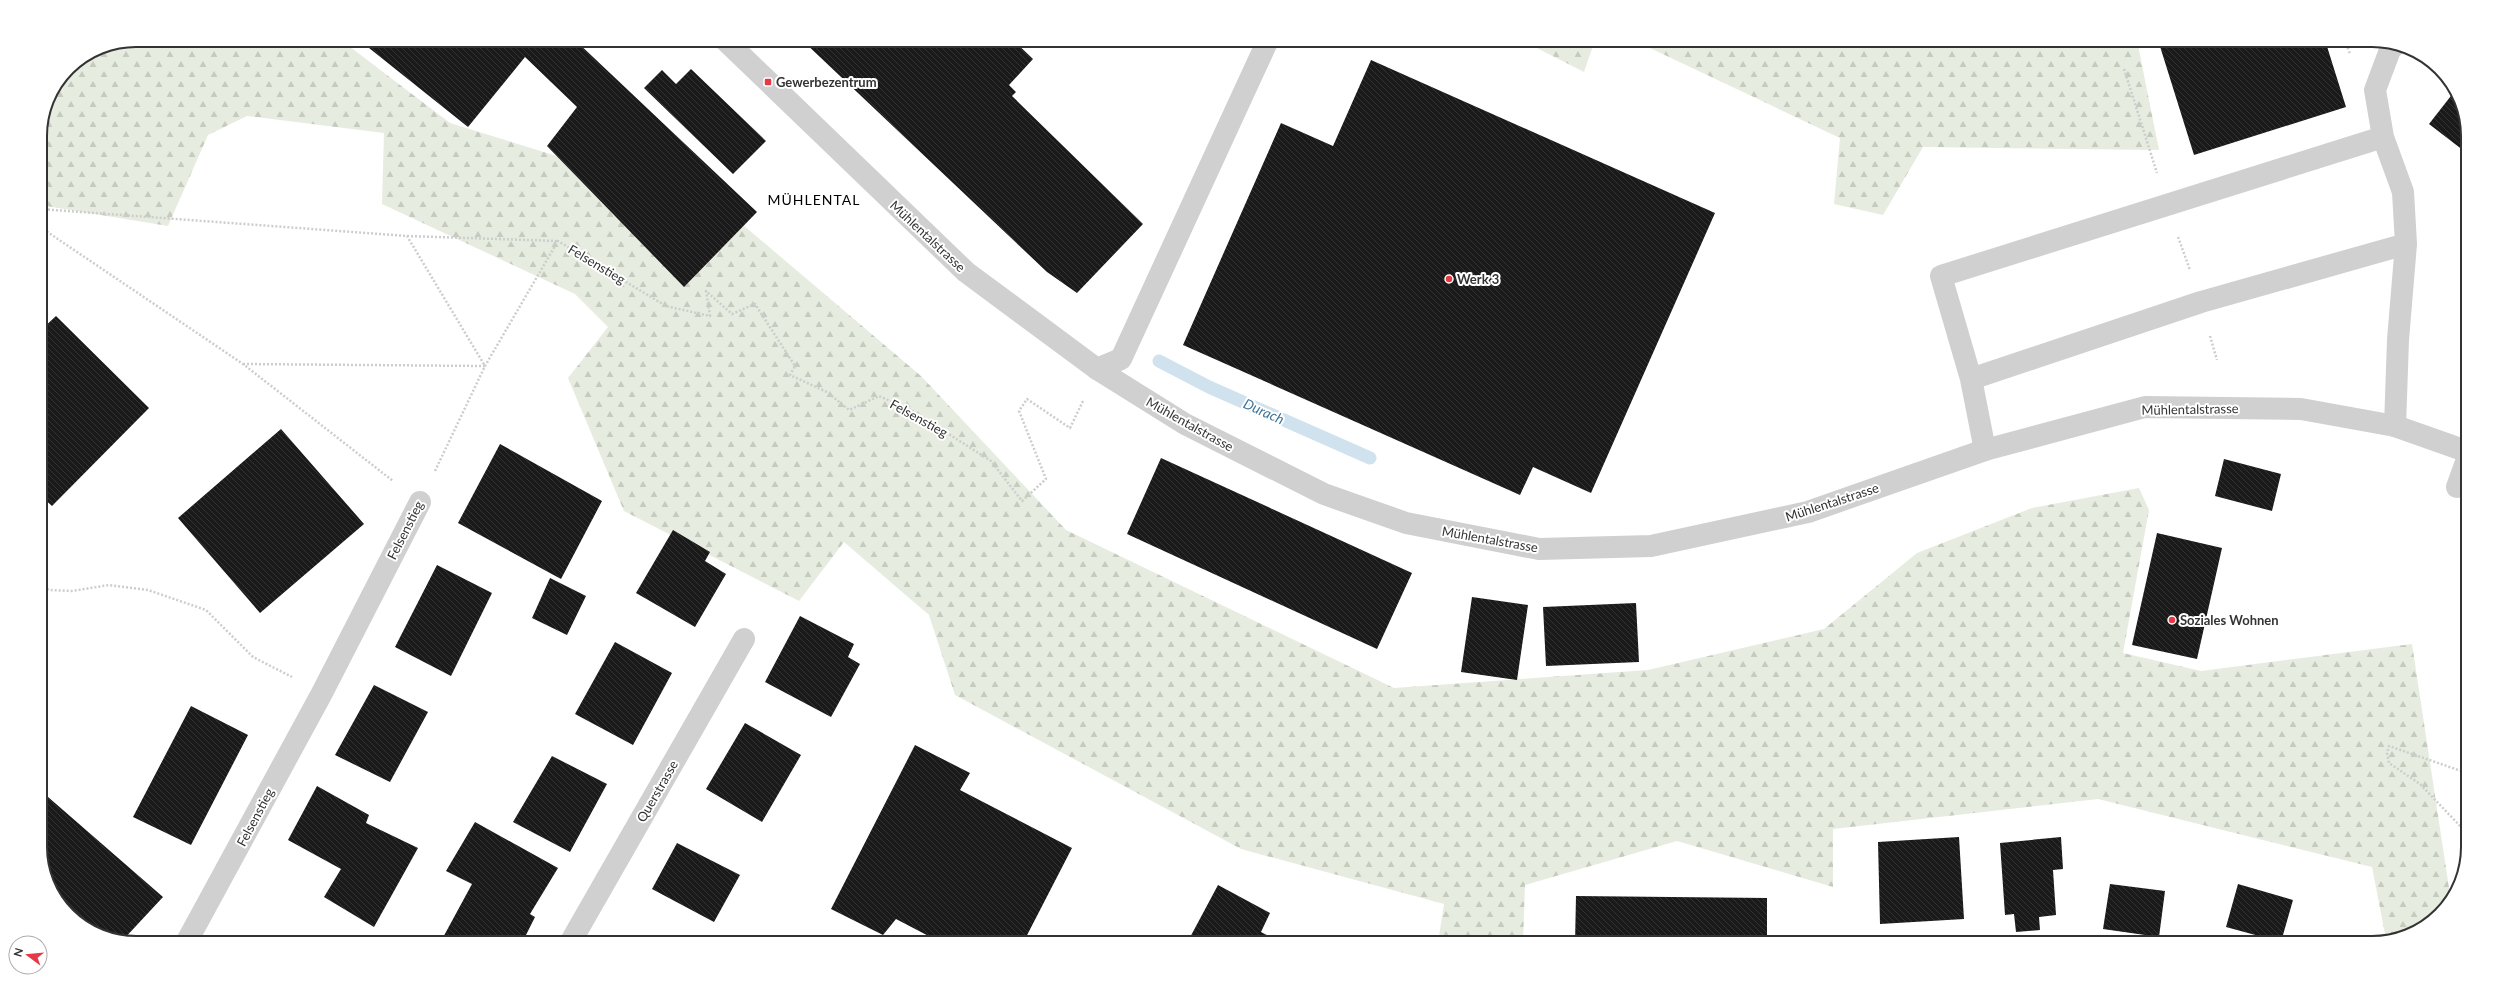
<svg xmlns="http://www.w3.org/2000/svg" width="2508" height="983" font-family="Lato,sans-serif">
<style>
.forest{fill:url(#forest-firs)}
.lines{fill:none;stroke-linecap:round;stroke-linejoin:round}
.stream{stroke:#cfe2ee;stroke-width:13}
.building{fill:url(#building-back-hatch)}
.path{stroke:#cdcdcd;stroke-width:2.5;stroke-dasharray:2 2;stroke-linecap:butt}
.service{stroke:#d0d0d0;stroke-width:22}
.minor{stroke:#d0d0d0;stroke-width:22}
.tertiary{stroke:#d0d0d0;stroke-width:22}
.poi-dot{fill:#e63946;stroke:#fff;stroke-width:1.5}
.labels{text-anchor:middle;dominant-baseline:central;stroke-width:4;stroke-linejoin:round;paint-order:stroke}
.poi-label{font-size:13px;font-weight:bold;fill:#333;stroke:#fff;text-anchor:start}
.street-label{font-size:13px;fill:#333;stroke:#fff}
.neighbourhood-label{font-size:14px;letter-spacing:1px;fill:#000;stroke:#fff}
.water-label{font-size:14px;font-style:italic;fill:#3f7597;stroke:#fff}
.rim{fill:none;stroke:#333;stroke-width:2}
</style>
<defs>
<pattern id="forest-firs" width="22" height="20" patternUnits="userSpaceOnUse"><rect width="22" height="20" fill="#e6ecdf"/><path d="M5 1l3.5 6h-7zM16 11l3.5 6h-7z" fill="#c6cbc0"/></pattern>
<pattern id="building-back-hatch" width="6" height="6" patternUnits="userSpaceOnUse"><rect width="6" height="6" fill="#1a1a1a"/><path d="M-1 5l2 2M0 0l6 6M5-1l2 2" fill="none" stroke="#333"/></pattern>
</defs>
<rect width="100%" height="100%" fill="#fff"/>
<path class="forest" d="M136,40H341L450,123L722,207L921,376L1066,530L1394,688L1648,670L1824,629L1917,553L2032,508L2139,488L2149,510L2123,653L2201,671L2412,644L2451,901L2426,927L2386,939L2372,867L2098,799L1833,829V887L1677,841L1525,885L1523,943H1438L1444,904L1241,849L955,695L929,615L844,542L799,601L624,511L568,378L608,327L575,294L382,204L384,133L247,116L208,135L168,226L40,205V130L47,99L68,68L99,47Z
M1521,40H1595L1584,72Z
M1633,40H2137L2159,150L1923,147L1883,215L1834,204L1840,138Z"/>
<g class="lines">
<path class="stream" d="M1159,361L1209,387L1370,458"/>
</g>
<path class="building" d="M359,40H575L757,212L684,287L547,146L577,107L525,57L468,127Z
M802,40H1013L1033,59L1009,85L1016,92L1012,96L1143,224L1077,293L1047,272Z
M2158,40H2325L2346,107L2194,155Z
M1371,60L1715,213L1591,493L1533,467L1520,495L1183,345L1281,123L1333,146Z
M691,69L766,141L733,174L644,88L662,70L676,84Z
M2454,92L2468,129V154L2429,124Z
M56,316L149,408L52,506L40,495V331Z
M281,429L364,524L260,613L178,518Z
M500,444L602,501L561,579L458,523Z
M1161,458L1412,573L1377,649L1127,534Z
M2224,459L2281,474L2272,511L2215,496Z
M673,530L710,552L705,561L726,574L695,627L636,593Z
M2157,533L2222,548L2197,659L2132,645Z
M437,565L492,593L451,676L395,647Z
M550,578L586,596L567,635L532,618Z
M1472,597L1528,605L1517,680L1461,672Z
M1636,603L1639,662L1546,666L1543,607Z
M800,616L854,644L848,657L860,664L831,717L765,682Z
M615,642L672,673L633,745L575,714Z
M374,685L428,712L390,782L335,755Z
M191,706L248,735L191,845L133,817Z
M745,723L801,755L762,822L706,789Z
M915,745L970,773L960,790L1072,848L1023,943H942L896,919L883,935L831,909Z
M552,756L607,784L570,852L513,822Z
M317,786L369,815L366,823L418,848L374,927L324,897L341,869L288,840Z
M40,790L163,897L122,941L105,938L59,903L40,854Z
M475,822L558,868L530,914L535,917L522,943H440L472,884L446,871Z
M1959,837L1964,919L1880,924L1878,842Z
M2061,837L2063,869L2053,870L2056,915L2039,917L2040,930L2016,932L2014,914L2005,915L2000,843Z
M677,843L740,875L714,922L652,889Z
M2110,884L2165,891L2159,937L2103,929Z
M2238,884L2293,900L2281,942L2226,927Z
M1218,885L1270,913L1261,932L1282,943H1187Z
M1576,896L1767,898V943H1575Z
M625,936L639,943H621Z"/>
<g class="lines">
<path class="path" d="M2345,40L2350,54
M2124,69L2157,173
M40,209L407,236L558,241
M40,227L243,364L393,481
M2178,237L2190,270
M2210,336L2217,360
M243,364L485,366L407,236
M435,471L485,366L558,241L666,306L710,316L706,291L732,314L755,304L795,366L790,375L827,392L849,410L879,396L911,410L991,461L1022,501L1046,479L1019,411L1027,399L1070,428L1083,401
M40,585L49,590L72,591L109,585L148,590L206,610L253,657L292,677
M2463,829L2420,784L2389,763L2387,753L2389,746L2464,772"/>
<path class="service" d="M2383,137L1941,276L1971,379L2201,302L2406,244
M1097,369L1121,359L1268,40
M1971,379L1985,450
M2395,426L2398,340L2406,244L2403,192L2383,137L2375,90L2390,50L2396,44
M2457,487L2466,462"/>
<path class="minor" d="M186,943L322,693L420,502
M570,943L744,639"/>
<path class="tertiary" d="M725,40L966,272L1097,369L1185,424L1324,494L1406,523L1539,549L1651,546L1808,512L1985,450L2145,407L2301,409L2395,426L2466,451"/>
</g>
<g class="poi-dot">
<rect x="764" y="78" width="8" height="8" rx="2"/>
<circle cx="1449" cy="279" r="4"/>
<circle cx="2172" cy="620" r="4"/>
</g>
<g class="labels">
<g class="poi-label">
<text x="776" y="82">Gewerbezentrum</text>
<text x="1457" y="279">Werk 3</text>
<text x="2180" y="620">Soziales Wohnen</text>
</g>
<g class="street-label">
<text transform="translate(928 236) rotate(43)">Mühlentalstrasse</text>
<text transform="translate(597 264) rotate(31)">Felsenstieg</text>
<text transform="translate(2190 409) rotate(-1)">Mühlentalstrasse</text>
<text transform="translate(919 418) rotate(29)">Felsenstieg</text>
<text transform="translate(1190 424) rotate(29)">Mühlentalstrasse</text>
<text transform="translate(1832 502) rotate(-18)">Mühlentalstrasse</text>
<text transform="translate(405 530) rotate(-63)">Felsenstieg</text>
<text transform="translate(1490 539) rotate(10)">Mühlentalstrasse</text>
<text transform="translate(657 791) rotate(-60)">Querstrasse</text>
<text transform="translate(255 817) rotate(-62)">Felsenstieg</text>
</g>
<g class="neighbourhood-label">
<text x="814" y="199">MÜHLENTAL</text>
</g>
<g class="water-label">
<text transform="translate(1264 411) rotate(24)">Durach</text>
</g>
</g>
<path d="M0 0H2508V983H0ZM136 47H2372A89 89 0 0 1 2461 136V847A89 89 0 0 1 2372 936H136A89 89 0 0 1 47 847V136A89 89 0 0 1 136 47Z" fill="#fff" fill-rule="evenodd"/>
<path class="rim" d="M136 47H2372A89 89 0 0 1 2461 136V847A89 89 0 0 1 2372 936H136A89 89 0 0 1 47 847V136A89 89 0 0 1 136 47Z"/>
<g transform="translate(28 955) rotate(286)"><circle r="19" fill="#ffffff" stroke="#adadad"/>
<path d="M0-3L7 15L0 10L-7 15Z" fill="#e63946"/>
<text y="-6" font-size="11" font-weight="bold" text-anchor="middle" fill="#333333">N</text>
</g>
</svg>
